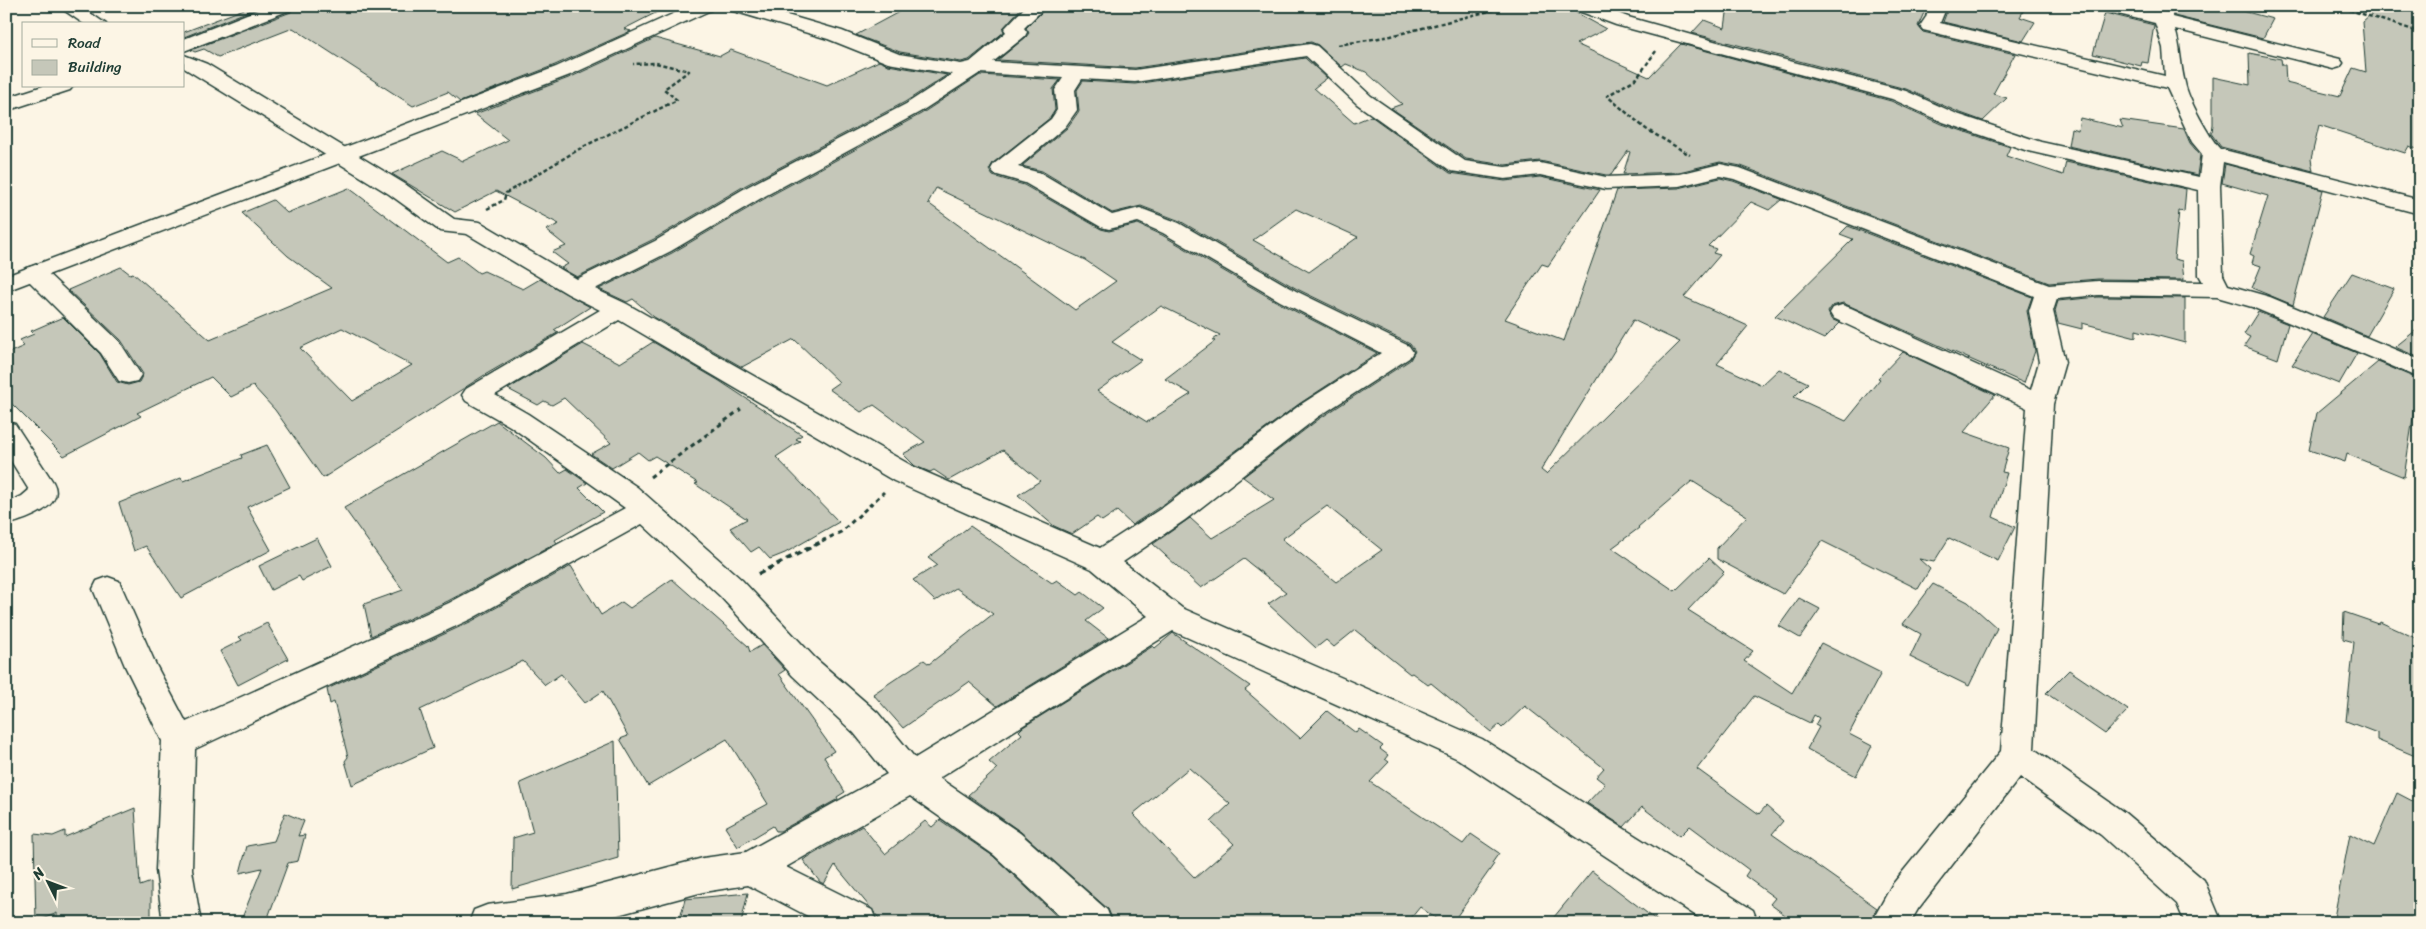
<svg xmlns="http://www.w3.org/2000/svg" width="2426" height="929" font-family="Sriracha,sans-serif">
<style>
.building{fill:#c5c7b9;stroke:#1f3d34;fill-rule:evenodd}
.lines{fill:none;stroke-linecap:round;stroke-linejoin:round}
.minor-casing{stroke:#1f3d34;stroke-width:3}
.major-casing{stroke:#1f3d34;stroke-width:3}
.path-far2{stroke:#1f3d34;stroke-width:2.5;stroke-dasharray:4 2.5;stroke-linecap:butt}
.path-far1{stroke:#1f3d34;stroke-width:3;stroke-dasharray:4.5 4;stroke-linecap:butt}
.path{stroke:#1f3d34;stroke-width:4;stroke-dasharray:6 4.5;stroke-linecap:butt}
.minor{fill:#fcf5e5;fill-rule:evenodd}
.major{fill:#fcf5e5;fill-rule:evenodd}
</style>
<rect width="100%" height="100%" fill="#fcf5e5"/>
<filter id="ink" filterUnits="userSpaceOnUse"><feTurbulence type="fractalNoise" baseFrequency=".02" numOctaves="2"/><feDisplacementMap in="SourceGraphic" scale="10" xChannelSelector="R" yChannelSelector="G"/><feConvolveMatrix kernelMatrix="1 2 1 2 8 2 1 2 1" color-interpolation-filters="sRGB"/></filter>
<g filter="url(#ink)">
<path class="building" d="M252,6H261L184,37V32Z
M295,6H669L624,29L631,31L555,65L460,102L448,92L413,106L293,28L218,57L204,49L195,52L191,50L291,12Z
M910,6H1023L1003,28L1004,32L969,60L961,62L900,52L856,35Z
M1048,6H1571L1575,12L1606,29L1576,44L1649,77L1681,44L1891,101L1942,124L2010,147L2006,156L2063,175L2066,162L2186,189L2184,212L2179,211L2174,259L2182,261L2184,280L2098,279L2049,283L1741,166L1720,162L1679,172L1623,174L1630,152L1628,151L1611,175H1606L1540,161L1505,165L1466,159L1391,108L1402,104L1366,72L1346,64L1342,67L1318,45L1311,42L1135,68L998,60L1026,37L1029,33L1026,28Z
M1728,6H1927L1918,26L1923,32L2015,54L1993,94L2007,98L1983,121L1958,112L1906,89L1692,33L1704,20L1725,28Z
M1949,6L1980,10L1982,6H2026L2020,17L2035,22L2023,41L1943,22Z
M2175,6H2224L2273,19L2263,38L2174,16Z
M2380,6H2408L2420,10V150L2409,146L2405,153L2319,125L2311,159L2313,171L2221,147L2210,132H2212L2213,124V77L2250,85L2249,53L2281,59L2282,65H2285L2286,83L2340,96L2353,68L2366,72L2362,22Z
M2105,13L2154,25L2148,63L2142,62L2141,66L2093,54Z
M655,38L720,56L731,50L827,85L879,61L888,65L947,75L905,102L746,185L654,239L577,277L561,268L568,264L552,252L566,246L546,230L559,224L496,191L455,212L392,174L442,151L463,161L508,140L475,114L571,77Z
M1305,58L1327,78L1314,88L1354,123L1371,116L1450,173L1505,181L1540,177L1600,190L1548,266L1542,264L1505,319L1564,341L1617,190L1679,188L1720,178L1733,181L1786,201L1781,200L1769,210L1751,202L1708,246L1716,249L1713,253L1720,255L1684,297L1748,326L1717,364L1762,385L1779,369L1808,383L1794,397L1846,421L1880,379L1878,378L1903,352L1995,395L1964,432L2009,448L2002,472L2007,473L1993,517L2015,527L1998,561L1949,538L1934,562L1919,559L1930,569L1918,589L1822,541L1783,594L1717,559V548L1747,516L1692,481L1638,527L1639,528L1612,548L1675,591L1709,558L1724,572L1688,610L1753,651L1744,661L1792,693L1821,643L1881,673L1849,734L1872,746L1856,776L1807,749L1819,727L1815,725L1819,718L1814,715L1810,723L1754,696L1697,769L1759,814L1766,806L1783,821L1772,834L1877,908L1869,923H1796L1770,904L1775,898L1745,876L1749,870L1690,826L1680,836L1642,807L1624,827L1587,803L1605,784L1596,777L1604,768L1525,706L1502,728L1499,725L1491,732L1431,683L1428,685L1412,673L1410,674L1355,630L1334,647L1326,640L1316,648L1268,604L1286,592L1244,559L1201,588L1153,544L1190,518L1212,538L1274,500L1243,477L1319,419L1410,360L1415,351L1410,344L1297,289L1180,221L1141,206L1112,213L1042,171L1022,166L1067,128L1079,111L1077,90L1083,81L1135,84ZM1296,209L1358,237L1309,272L1253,240ZM1633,320L1680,342L1546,474L1541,470ZM1327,506L1382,550L1336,582L1282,539Z
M980,75L1060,80L1053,89L1055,110L1050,118L993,163L989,170L993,176L1024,185L1101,229L1109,231L1138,224L1162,235L1279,303L1377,353L1299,404L1164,504L1132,525L1117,511L1102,521L1097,517L1072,534L1054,526L1018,495L1040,481L1003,450L949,480L934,470L930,472L915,466L903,454L925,442L874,405L861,412L829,389L839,382L794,339L742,367L654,317L633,299L627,302L599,289L672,253L764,199L921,114ZM936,188L1085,260L1116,281L1075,310L928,203ZM1161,306L1220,335L1213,340L1215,341L1165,379L1191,394L1147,422L1097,391L1141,360L1112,342Z
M2080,118L2123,128L2120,120L2184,129L2190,143L2200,155L2197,175L2068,146L2071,128L2078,130Z
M2225,164L2323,190L2293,305L2252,288L2261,266L2252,263L2254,256L2250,254L2268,196L2222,183Z
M349,188L447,262L458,257L479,273L484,271L523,289L540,279L590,307L554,330L559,332L483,376L323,478L275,410L253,386L231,397L211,377L137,413L141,416L64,456L6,398V354L24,346L20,340L34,334L31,331L63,317L100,354L117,382L128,385L139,382L143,374L121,340L68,290L121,267L130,274L133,273L210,340L332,288L288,256L242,213L273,200L287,213ZM342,328L412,365L352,401L300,348Z
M1848,226L2032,297L2027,311L2035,351L2024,383L1843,303L1832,306L1828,312L1831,319L1840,323L1824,339L1775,316L1853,239L1840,234Z
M2352,273L2394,289L2367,336L2323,317Z
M2098,297L2185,298V343L2136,330V337L2082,323V329L2058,323L2055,311L2058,301Z
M2258,312L2288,324L2278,359L2244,346L2250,337L2244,334Z
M2420,327V358L2395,347Z
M2312,334L2357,353L2339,384L2292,365Z
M653,342L718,380L802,435L796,439L800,441L776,457L839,522L785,553L770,559L759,547L751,552L730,528L747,519L695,484L698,483L655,456L648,460L638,452L612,468L591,454L611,443L564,398L552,405L544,401L538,405L508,389L583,344L620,363Z
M2378,362L2420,380V413L2414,411L2404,477L2347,454L2345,462L2309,450L2317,413Z
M497,421L546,458L560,473L567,469L587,483L579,488L603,512L555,540L557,543L448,601L371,636L364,604L403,590L344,508Z
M267,445L290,487L247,507L271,550L181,598L146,546L134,551L119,503L181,478L183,481L242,458L241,455Z
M970,526L1052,583L1057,580L1078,595L1082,592L1103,608L1086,621L1108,638L997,706L969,682L903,728L873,694L924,660L929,664L993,614L956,588L935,601L913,580L937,565L928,558Z
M317,538L332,566L302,581L299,576L271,590L259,566Z
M571,566L601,615L622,602L630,608L672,579L748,646L750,652L762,645L785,670L779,674L834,751L824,757L845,792L837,797L838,799L780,831H776L773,826L738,847L725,827L768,804L727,739L648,786L620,739L628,736L603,691L585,703L561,674L545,685L523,661L420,710L433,748L352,785L345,761L348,757L334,702L330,704L327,689L472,621Z
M1933,584L1968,602L1997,628L1969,686L1910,657L1921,634L1903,624Z
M1799,598L1820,609L1800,638L1779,626Z
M2344,612L2379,624L2380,622L2420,640V758L2377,740V733L2346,721L2354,642L2343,639Z
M267,623L288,659L238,685L220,651L242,640L239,637Z
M1173,633L1250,686L1245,690L1300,738L1327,711L1356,733L1359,729L1383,746L1380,749L1388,755L1385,759L1389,762L1370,782L1463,844L1471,834L1499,853L1492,863L1494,864L1452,923H1442L1420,907L1407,923H1114L1108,909L1021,832L968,795L997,769L989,762L1022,734L1019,731L1023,727L1153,646L1155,648ZM1189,768L1230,804L1211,822L1234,844L1195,878L1133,814Z
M2069,670L2128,710L2105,734L2046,693Z
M615,741L618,858L512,889L513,838L533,832L520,783Z
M2397,793L2420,805V923H2333L2350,834L2374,846Z
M135,808L140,886L151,882V923H57V913L36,922L34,834L53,836L65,831V837Z
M285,813L304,821L298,836L305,835L298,861L288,863L266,923H240L262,868L240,873L247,846L274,841Z
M940,820L993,856L1064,923H883L835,865L824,884L820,882L803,860L862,826L885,854L925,821L932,827Z
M1592,871L1660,923H1549Z
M748,893L741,923H679L685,899Z"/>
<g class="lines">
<g class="minor-casing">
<path id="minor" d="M58,6H80L106,24H84Z
M267,6H293L290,10L184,51V39Z
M727,6H756L842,31L899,54L961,64L970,62L1006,32L1004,29L1026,6H1046L1024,28L1027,32L1025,36L993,62L1135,70L1310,44L1317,46L1371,96L1465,161L1505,167L1540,163L1606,177L1679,174L1720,164L1740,168L2049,285L2098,281L2203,282L2199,275L2198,190L2028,151L1943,122L1892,99L1616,25L1576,10L1573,6H1599L1628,17L1739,48L1906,91L1957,114L2041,142L2199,177L2202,154L2192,142L2167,88L1923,30L1920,26L1926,17L1929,6H1947L1940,23L2165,76L2163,48L2155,23L2102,10L2099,6H2130L2154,12L2155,6H2173L2172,17L2340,59L2343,63L2340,67L2333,69L2175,29C2181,48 2180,64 2185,83C2188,99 2209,137 2220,149L2420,200V214L2223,162L2220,186L2223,275L2228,285L2270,297L2420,360V378L2252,307L2217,297L2098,295L2057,299L2053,311L2065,362L2053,404L2034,749L2125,813L2204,880L2222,923H2185L2177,904L2101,835L2020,777L1918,909L1910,923H1871L1892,885L2001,751L2027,408L1833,318L1830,313L1833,308L1842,305L1851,308L2031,390L2039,362L2029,311L2034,296L1734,179L1720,176L1679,186L1606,189L1540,175L1505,179L1451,171L1357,104L1306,56L1135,82L1082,79L1075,90L1077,110L1065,127L1018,167L1041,173L1112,215L1140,208L1179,223L1296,291L1409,346L1413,352L1409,358L1318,417L1185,520L1123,562L1182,608L1482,739L1753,910L1758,923H1707L1458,759L1173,631L939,778L1020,833L1107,910L1112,923H1067L994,855L910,796L786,867L872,910L877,923H821L748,885L703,892L588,923H469L474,910L487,905L567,894L703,858L746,852L887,774L854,733L793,676L720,596L642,524L471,619L195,749L192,870L201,923H163L156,870L162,741L125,666L93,589L97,581L108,577L119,581L156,665L186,722L449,603L625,508L510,426L466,401L462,395L466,389L600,310L568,294L467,234L440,231L389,194L184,68V55L207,64L405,184L454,219L480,222L577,279L655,241L747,187L906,104L952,74L888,63L828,39L730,10ZM980,73L1063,78L1055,90L1057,110L1051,119L994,164L991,169L994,174L1025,183L1101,227L1109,229L1138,222L1163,233L1280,301L1381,353L1300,405L1165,506L1100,548L914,467L627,304L595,289L671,251L763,197L920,112ZM619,320L894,481L1092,569L1148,616L915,758L878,713L815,658L742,580L637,487L528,414L495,395Z
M43,86H73L70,90L6,111V98Z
M34,266L42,268L119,341L141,375L137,381L128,383L119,381L101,353L26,278L22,273L26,268Z
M6,422L15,424L53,482C67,507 25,520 6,525V503L22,496L29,490L6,453Z"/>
</g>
<g class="major-casing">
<path id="major" d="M690,6H714L711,10L570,75L6,291V276L556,67Z"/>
</g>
<path class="path-far2" d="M2337,6L2420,32
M1338,45L1391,36L1509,6
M1656,51L1637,78L1607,96L1646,129L1690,155
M487,209L504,200L506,193L581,148L677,100L664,89L689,71L656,63L633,64"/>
<path class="path-far1" d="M650,477L741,409
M822,541L841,532L884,492"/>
<path class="path" d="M758,574L825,540"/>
<use href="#minor" class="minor"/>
<use href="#major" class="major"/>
</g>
</g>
<rect width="2426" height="929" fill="none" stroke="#fcf5e5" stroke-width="25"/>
<rect x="12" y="12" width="2401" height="904" fill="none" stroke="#1f3d34" stroke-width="2" filter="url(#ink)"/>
<rect x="22" y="22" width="162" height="65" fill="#fcf5e5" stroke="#a4ab9e"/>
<rect x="32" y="39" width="25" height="8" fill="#fcf5e5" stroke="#a4ab9e"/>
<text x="68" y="48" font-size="15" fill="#1f3d34">Road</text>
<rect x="32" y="60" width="25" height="15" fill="#c5c7b9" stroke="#a4ab9e"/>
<text x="68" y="72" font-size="15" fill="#1f3d34">Building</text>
<g transform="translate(48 882) rotate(312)" stroke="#fcf5e5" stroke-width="4" paint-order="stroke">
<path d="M0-4L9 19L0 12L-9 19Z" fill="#1f3d34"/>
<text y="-8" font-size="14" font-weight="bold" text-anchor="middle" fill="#1f3d34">N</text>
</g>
</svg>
